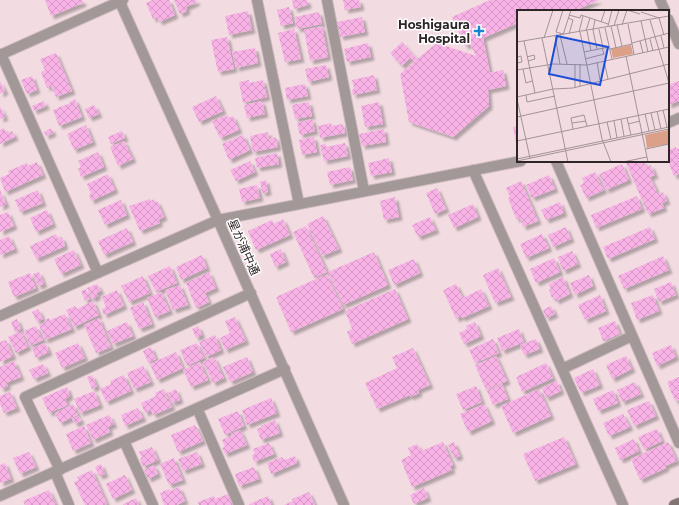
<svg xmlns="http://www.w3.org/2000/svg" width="679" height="505" font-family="Montserrat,'Noto Sans JP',sans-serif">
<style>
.building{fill:url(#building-cross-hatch);filter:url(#shadow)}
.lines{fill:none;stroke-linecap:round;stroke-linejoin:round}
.street-casing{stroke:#cfbbc0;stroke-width:12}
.secondary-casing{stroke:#cfbbc0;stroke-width:12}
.street{stroke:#a29897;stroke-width:10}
.secondary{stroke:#827473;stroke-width:10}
.poi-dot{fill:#1785cf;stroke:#fff;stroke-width:1.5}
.labels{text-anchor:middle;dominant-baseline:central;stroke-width:3;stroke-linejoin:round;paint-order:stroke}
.poi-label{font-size:12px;font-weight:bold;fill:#2d2527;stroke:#fff;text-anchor:end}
.street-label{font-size:12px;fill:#2d2527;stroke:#fff}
.inset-road{fill:none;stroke:#a39397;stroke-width:1}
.view{fill:#1d4ed8;fill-opacity:0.15;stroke:#1d4ed8;stroke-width:2}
.inset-edge{fill:none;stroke:#2d2527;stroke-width:2}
</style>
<defs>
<pattern id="building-cross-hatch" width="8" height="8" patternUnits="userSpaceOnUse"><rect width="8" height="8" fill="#f8b2e6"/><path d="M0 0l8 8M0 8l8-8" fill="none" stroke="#d599c5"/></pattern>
<filter id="shadow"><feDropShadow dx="3.5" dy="3.5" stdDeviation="1" flood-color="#0004"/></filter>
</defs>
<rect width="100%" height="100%" fill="#f2dce2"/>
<path class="building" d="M45,0H82L83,3L51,16Z
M153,0H169L175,15L159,22L157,17L153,19L146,3Z
M174,0H196L197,2L186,7L187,11L180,14Z
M292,0H307L308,5L294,9Z
M343,0H359L361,7L345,10Z
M490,0H599L574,11H549L548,9L544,11H518V23L483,38L490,73L503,70L506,86L488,90L489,106L453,137L409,122L400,74L414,62L410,58L402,66L390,53L402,42L417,59L437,43L476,56L470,44L465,46L452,17Z
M289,7L293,23L281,26L277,10Z
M248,11L252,30L229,35L225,16Z
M319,12L322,24L297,29L295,17Z
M362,17L365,32L340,37L337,22Z
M322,26L328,57L310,61L304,30Z
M294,29L301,59L285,62L278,33Z
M227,37L234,69L218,72L211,40Z
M368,43L371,57L347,62L344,49Z
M255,48L258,63L236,68L232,52Z
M56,53L72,91L56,97L51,86L47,88L41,72L45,70L40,59Z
M326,65L329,77L308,82L305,69Z
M374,75L377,90L353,95L352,90L354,89L352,80Z
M32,76L37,90L27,94L21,80Z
M249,80V83L263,80L267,97L243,103L239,82Z
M0,81L5,91L0,94Z
M679,81V101L668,105V85Z
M305,84L308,96L287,100L285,88Z
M216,96L223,111L199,122L192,107Z
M75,99L82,117L59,126L53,110L70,103V102Z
M44,101L46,106L34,111L32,106Z
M262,101L265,114L247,118L244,105Z
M309,102L312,116L295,119L292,105Z
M379,102L383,124L365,127L361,106Z
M94,105L99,114L89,118L85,109Z
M0,106L5,117L0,119Z
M227,115L228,118L233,116L239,130L220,138L212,121Z
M312,119L315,131L300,135L297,123Z
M331,123L332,126L343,124L345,133L320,138L318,126Z
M86,125L93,142L74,150L67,134Z
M518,126V147H517L513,127Z
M4,128L7,134L12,131L15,137L0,144V130Z
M51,128L53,133L46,136L44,132Z
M384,129L386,142L362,146L359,134Z
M122,131L125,138L111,144L108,137Z
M268,132L269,139L276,137L278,147L253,152L250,136Z
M243,135L250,150L229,160L222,144Z
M314,137L317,152L302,155L299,140Z
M124,141L133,159L118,166L110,147Z
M345,143L348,156L324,161L320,145L326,144V147Z
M676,147V149L679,148V174L674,176L668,161V150Z
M98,152L104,167L81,177L78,169L81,167L78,161Z
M277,153L279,164L257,168L255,158Z
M389,158L392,172L371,176L368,163Z
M250,161L255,172L236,181L230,170Z
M631,161H643L646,167L651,165L655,175L650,177L658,194L663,192L667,201L662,203L664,208L648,214L626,163Z
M37,162L43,175L5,192L0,178L9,174L8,171L27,163L28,166Z
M622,164L629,180L606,190L599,174Z
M350,167L353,180L330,185L327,172Z
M595,172L604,190L586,198L580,185L584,183L582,178Z
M108,174L115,190L91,201L89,195L91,194L87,184Z
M549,175L555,189L532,198L526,185Z
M266,180L268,192L262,193L260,182Z
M521,181L538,221L523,227L520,218L516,219L508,198L510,197L506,188Z
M257,185L260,198L242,202L239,189Z
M437,188L446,209L435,214L426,193Z
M0,190L6,204L0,207Z
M38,190L43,203L20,212L15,200Z
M637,196L642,209L596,228L591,215Z
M395,197L399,217L384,220L380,201Z
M150,199L151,201L154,199L155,202L157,201L164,217L158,220L160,223L140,231L129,206Z
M121,200L127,215L105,225L98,210Z
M560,202L564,213L546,220L541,210Z
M473,204L478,217L454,228L448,215Z
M47,210L53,224L36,232L30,218Z
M8,212L14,226L0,232V215Z
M323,216L339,249L322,256L307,224Z
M430,217L436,230L418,237L412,225Z
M283,219L290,235L256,250L248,231L272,220L274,224Z
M306,226L327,272L314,278L293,232Z
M566,227L571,239L553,247L548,235Z
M650,227L655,239L608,259L603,247Z
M127,228L133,242L104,255L98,241Z
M56,234L58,239L62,237L65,246L36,259L30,246Z
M542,234L549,248L526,258L520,244Z
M9,236L15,249L0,255V240Z
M281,249L286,262L275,267L270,254Z
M74,250L81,265L61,274L54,259Z
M572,251L578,264L563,271L558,257Z
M374,252L388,285L343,305L328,272Z
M202,255L207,268L181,280L176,267Z
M663,256L669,270L624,289L618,276Z
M554,258L560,272L536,283L530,269Z
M414,259L420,273L394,285L388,270Z
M170,266L177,283L156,292L148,276Z
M498,268L511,297L495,303L483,275Z
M39,272L44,284L38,286L33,274Z
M209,272L216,288L205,293L209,302L196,308L186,283Z
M30,273L36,288L14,297L8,282Z
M327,274L343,309L291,332L276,297Z
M589,275L593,286L575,295L570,283Z
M143,276L150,293L129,302L121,286Z
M563,277L570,294L556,301L554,297L552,298L549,290L551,289L549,284Z
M671,282L676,295L659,302L654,289Z
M97,284L101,291L96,293L98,296L92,299L87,288Z
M456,284L463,298L481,289L489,306L462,318L461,316L456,319L443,290Z
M180,285L188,305L173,310L165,290Z
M86,289L90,299L85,301L81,291Z
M395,289L408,319L352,344L347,332L352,329L345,311Z
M117,290L124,306L104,315L102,309L106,307L102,297Z
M161,292L170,311L155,317L147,298Z
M600,295L606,311L585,320L578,305Z
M653,295L659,311L637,320L631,303Z
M93,301L99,315L74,327L66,310L75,306L77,309Z
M143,302L152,324L139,329L130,308Z
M551,306L555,314L546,318L543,310Z
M38,309L43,319L37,322L32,312Z
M65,314L72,329L45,340L39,325L46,322L45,320L49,318L50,320Z
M235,317L246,341L225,350L220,338L230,333L225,321Z
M99,318L111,347L96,353L84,325Z
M17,319L21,329L15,332L11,322Z
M615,321L620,334L603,341L598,328Z
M127,322L133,336L113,344L107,331Z
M475,322L481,336L464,344L459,333L467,329L466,326Z
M36,326L43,340L30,346L24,331Z
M198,326L202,335L196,338L192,329Z
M519,329L524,342L502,351L497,338Z
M21,331L28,347L16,353L8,337Z
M215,335L221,350L206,357L199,342Z
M493,339L499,353L475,363L469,350Z
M536,339L540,349L524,355L520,345Z
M6,340L13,356L0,362V342Z
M45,343L49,352L36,358L32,348Z
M78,343L85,358L62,368L55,353Z
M197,343L204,358L187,366L180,350Z
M671,345L676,357L657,366L652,353Z
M151,347L156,359L148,363L143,351Z
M413,348L430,385L418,390L419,393L410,397V395L377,409L365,383L397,368L392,357Z
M176,352L183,368L157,380L150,364Z
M496,356L507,381L486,390L475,365Z
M626,356L632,369L612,379L606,365Z
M214,357L224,378L213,383L203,362Z
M247,357L253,372L230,382L223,367Z
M14,361L21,377L6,383L8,386L1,389L0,386V367Z
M200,362L208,380L191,387L183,370Z
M546,363L553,378L522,392L516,377Z
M43,364L48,373L34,379L29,370Z
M143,366L151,382L134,389L127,373Z
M593,369L600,385L581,393L574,378Z
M92,375L97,386L92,389L87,377Z
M124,375L131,391L106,402L100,389L111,384L110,381Z
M679,377V400L675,401L667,382Z
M557,381L561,391L546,398L542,388Z
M635,382L641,394L622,402L617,390Z
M502,384L508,399L493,405L487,391Z
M476,386L482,402L463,410L456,394Z
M67,387L70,396L65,399L68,405L49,413L42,398Z
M164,389L172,407L153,415L151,410L145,413L141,403L156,396L155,393Z
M176,389L180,400L172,403L168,393Z
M539,389L551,416L513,433L501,406Z
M613,390L618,403L598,411L593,399Z
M94,391L100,405L80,413L74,399Z
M10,392L17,408L4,413L0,404V396Z
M271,398L277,413L247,425L242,410Z
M649,401L656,416L634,426L627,410Z
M73,404L78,415L60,423L55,413Z
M484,404L492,421L468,432L460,414Z
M138,408L143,418L125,426L121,415Z
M238,411L244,426L225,435L218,419Z
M623,414L630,427L609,436L603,423Z
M109,415L114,424L108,427L110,432L93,440L86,425Z
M79,416L81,421L75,424L72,419Z
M275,420L280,433L261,440L257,429L262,427L261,426Z
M195,425L203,441L178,452L171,435Z
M84,426L91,443L73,451L66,434Z
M657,429L662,441L644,450L638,437Z
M240,430L247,445L225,454L222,448L225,447L222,440L231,436V434Z
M564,437L576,464L535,481L523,454Z
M634,439L639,451L620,460L615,448Z
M443,442L453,465L450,466L452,470L412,487L401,460L411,455L408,448L417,444L421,451Z
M454,442L460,456L454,458L448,445Z
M668,442L677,461L665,466L666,468L640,480L631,459Z
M269,443L274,454L254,462L252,455L255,454L253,449Z
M152,447L158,460L143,467L140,458H142L139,452Z
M29,452L36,467L20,474L13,458Z
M197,452L202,464L183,471L178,459Z
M295,456L297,463L271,474L267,463L282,457L284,460Z
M174,458L183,480L169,485L160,464Z
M5,463L11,479L0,483V465Z
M101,464L105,474L99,476L95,467Z
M154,465L158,474L148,479L144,470Z
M254,467L259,479L239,486L235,474Z
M92,470L107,504L104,505H85L74,482L79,480L77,477Z
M125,475L132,490L113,499L106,484Z
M179,487L185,501L177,505H164L160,493L169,489L170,491Z
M424,488L428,498L414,504L410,495Z
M49,490L56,505H25L23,501Z
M309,492L315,505H284L293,501L292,499Z
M228,494L233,505H199L198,502L214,496L215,499Z
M268,496L272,505H249V504Z
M136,498L139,505H123V504Z"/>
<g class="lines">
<g class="street-casing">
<path id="street" d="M119,0L218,220L344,505
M257,0L299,204
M327,0L364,191
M660,0L665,11
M668,19L679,44
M1,54L98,273
M0,55L123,0
M668,123L679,118
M556,161L679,443
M473,170L623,505
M0,316L218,220L521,161
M562,369L632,336
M197,408L239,505
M124,441L153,505
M60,470L25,397L251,293
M55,472L69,505
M0,496L285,369"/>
</g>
<g class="secondary-casing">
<path id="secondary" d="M674,505L679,503"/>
</g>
<use href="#street" class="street"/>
<use href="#secondary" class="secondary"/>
</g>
<path class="poi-dot" d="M477 25h4v4h4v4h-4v4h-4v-4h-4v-4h4z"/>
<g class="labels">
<g class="poi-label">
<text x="470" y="24">Hoshigaura<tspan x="470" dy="14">Hospital</tspan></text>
</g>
<g class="street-label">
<text transform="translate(244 247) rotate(66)">星が浦中通</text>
</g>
</g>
<g transform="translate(517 10)">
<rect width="152" height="152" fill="#f2dce2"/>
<path d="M114,35L116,44L96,48L94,39ZM152,120V134L130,138L128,125Z" fill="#dba087"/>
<path class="inset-road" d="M110,0L123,4M124,2L142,8L147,25M52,5L63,8L64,5L91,14M51,8L56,10L52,24M78,10L76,20L80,39M133,10L152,73M124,11L131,42M84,12L88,0M111,14L117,44M100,15L105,36M105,15L110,0M91,16L95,0M94,16L99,38M97,16L102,0M88,18L95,49M82,19L86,38M69,21L73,8M70,21L74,41M62,22L66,6M63,22L85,129L94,152M46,24L39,22L46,0M43,25L50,54M46,25L54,0M38,26L43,54M144,26L147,38M25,28L51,152M27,28L36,0M133,29L136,41M7,31L18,83M123,31L126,43M0,32L152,6M115,33L152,23M93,39L115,34M67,42L92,37M109,46L131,152M0,47L4,46L5,52L0,53M10,47L17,45L18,49L11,51M68,49L87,44L85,38M87,51L91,69M80,52L83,70M6,59L9,73L15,71M0,60L36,54L70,55L152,37M63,76V54M58,78V54M9,85L10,92L38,86M0,87L36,79L56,78L152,54M0,89L13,148M146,100L150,117M140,101L144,119M134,103L138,120M128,104L132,121M0,107L152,73M110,108L114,125M104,109L107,126M97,111L100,128M90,112L94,129M55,113L69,111M111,114L123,111M56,119L54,108L67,105L70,116M0,131L152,99M129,139L152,134M0,149L152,117M0,151L152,119M106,152L130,147"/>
<path class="view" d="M40,26L91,37L83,75L32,64Z"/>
<rect width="152" height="152" class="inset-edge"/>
</g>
</svg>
